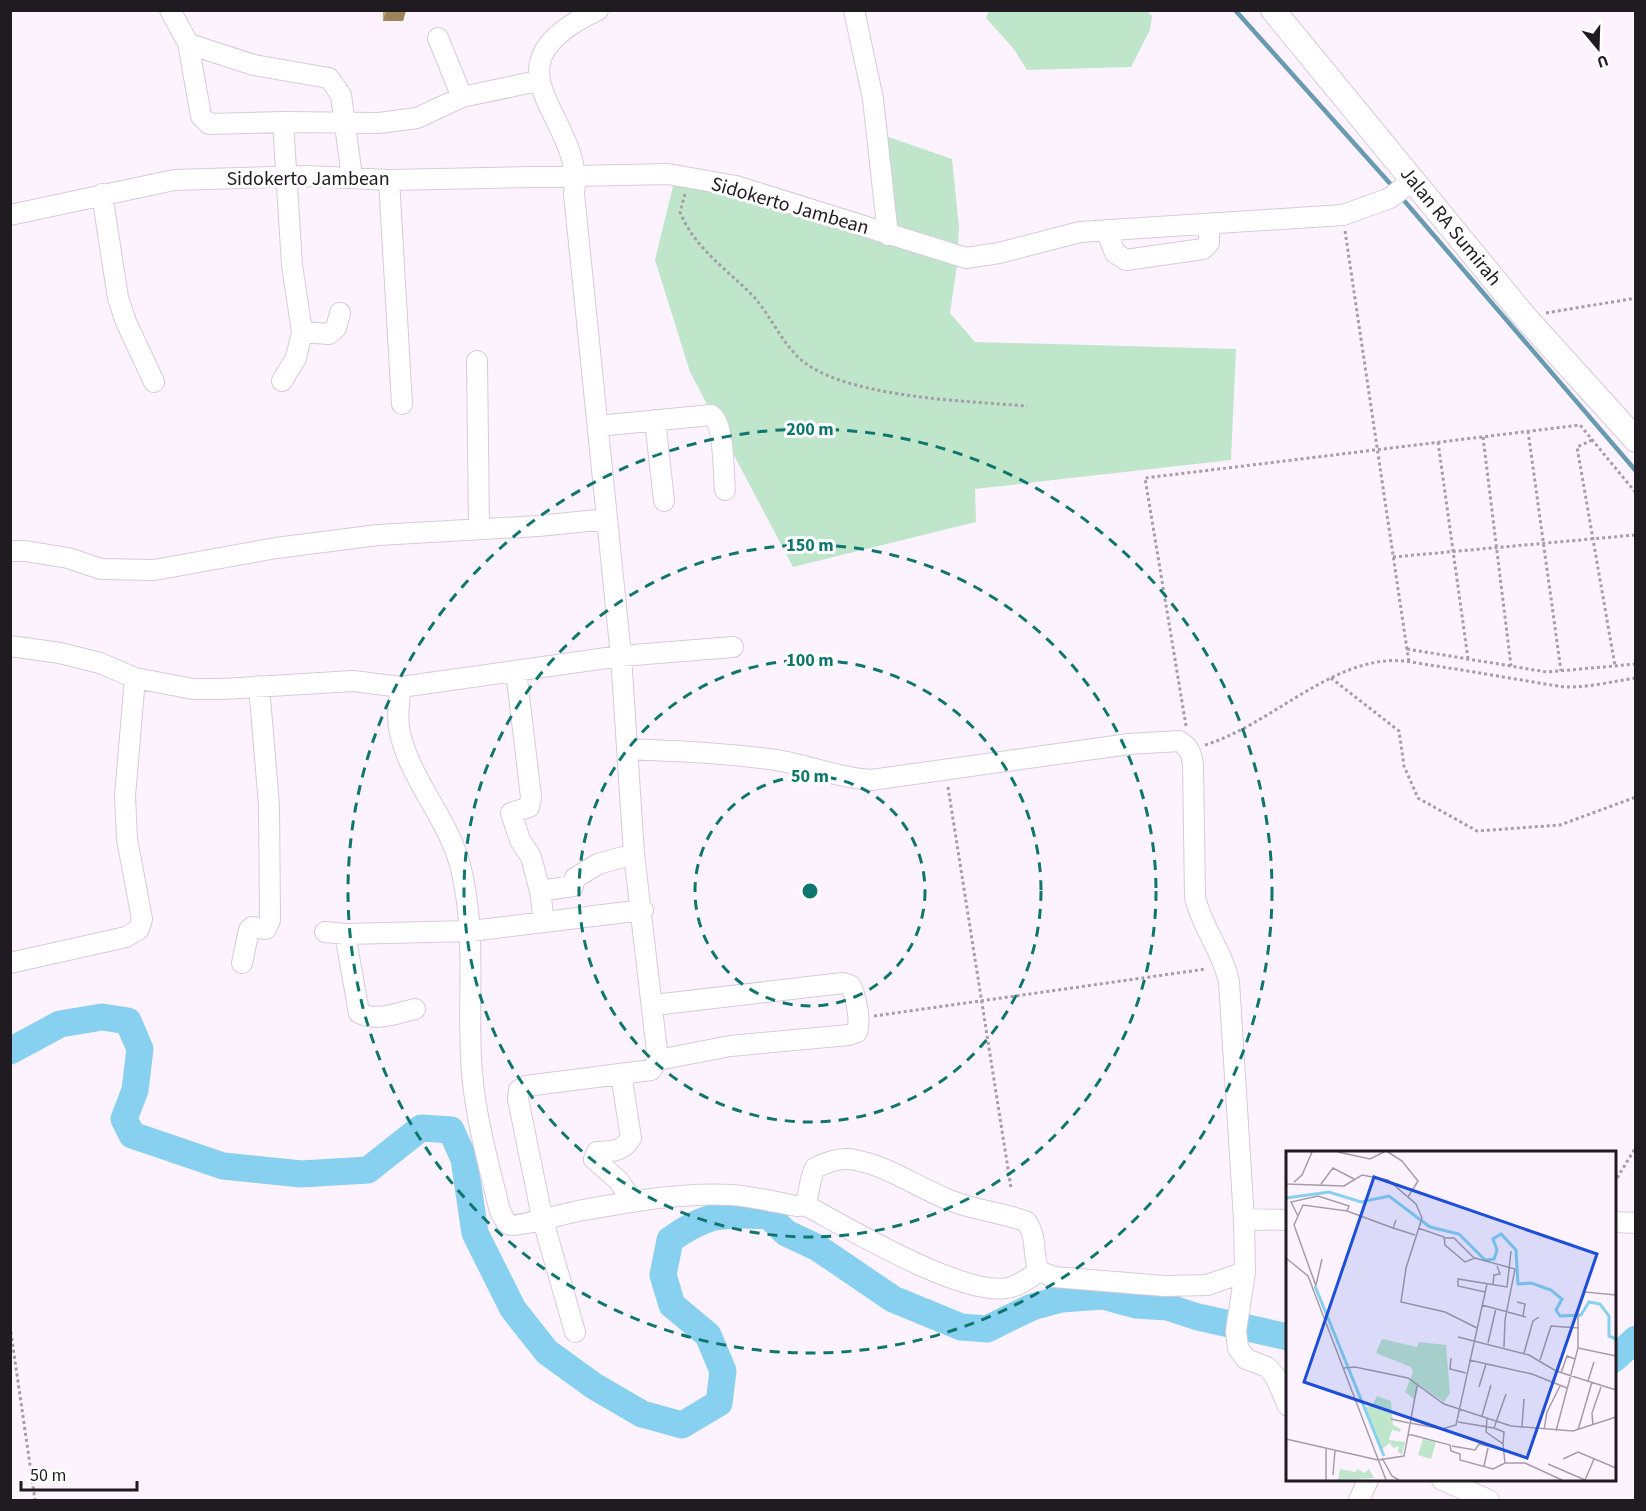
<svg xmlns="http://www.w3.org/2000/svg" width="1646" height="1511" font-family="'Source Sans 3',sans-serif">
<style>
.green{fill:#bfe5ca}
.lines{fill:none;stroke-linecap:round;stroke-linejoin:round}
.stream{stroke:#689ab2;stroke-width:4.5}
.river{stroke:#87d0f0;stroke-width:27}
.minor-casing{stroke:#d6cbd9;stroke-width:22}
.major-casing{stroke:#d6cbd9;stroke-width:26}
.path{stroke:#a59da7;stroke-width:3;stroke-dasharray:3 3;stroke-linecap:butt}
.minor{stroke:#fff;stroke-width:20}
.major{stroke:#fff;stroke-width:24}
.wall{fill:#c2a370}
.shaded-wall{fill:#9e845b}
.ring{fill:none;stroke:#0f766e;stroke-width:3;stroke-dasharray:10 8}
.labels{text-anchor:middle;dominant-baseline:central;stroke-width:6;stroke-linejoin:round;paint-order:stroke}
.street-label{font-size:20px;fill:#1f1b20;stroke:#fff}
.inset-river{fill:none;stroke:#87d0f0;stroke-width:3}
.inset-road{fill:none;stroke:#a49da6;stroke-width:1.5}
.view{fill:#1d4ed8;fill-opacity:0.15;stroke:#1d4ed8;stroke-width:3}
.inset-edge{fill:none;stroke:#1f1b20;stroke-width:3}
.centre{fill:#0f766e;stroke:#fff;stroke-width:3}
.ring-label{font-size:18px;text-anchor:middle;font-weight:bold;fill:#0f766e;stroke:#fff;stroke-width:6;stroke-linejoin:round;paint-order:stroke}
</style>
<rect width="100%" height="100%" fill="#fdf3ff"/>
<path class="green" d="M989,10H1146L1152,16L1150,30L1131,67L1027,70L1013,48L986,18Z
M874,132L952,159L959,227L957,265L950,313L975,342L1236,349L1231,460L975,489L976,522L793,567L690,372L655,260L674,182L730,192L878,242Z"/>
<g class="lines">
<path class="stream" d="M1235,10L1394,188
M1401,197L1636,471"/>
<path class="river" d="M10,1051L60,1024L102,1017L128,1021L140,1049L135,1090L124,1119L132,1135L223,1166L301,1174L368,1170L421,1128L451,1130L464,1159L475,1233L513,1309L547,1352L594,1386L642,1414L682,1425L719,1403L723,1371L708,1335L672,1305L663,1275L670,1240C707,1213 724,1213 769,1216L786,1233L818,1248L893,1299L961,1327L987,1329L1032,1307L1061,1299L1103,1296L1136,1305L1167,1307L1198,1317L1288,1337
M1614,1359L1636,1339"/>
<g class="minor-casing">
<path id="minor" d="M170,10L188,43L198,47L254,65L329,78L341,95L352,177
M854,10L873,99L888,235
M438,38L462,97
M188,43L201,116L209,124L283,122L292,265L302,332L296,358L282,381
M283,122L379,123L417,118L462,97L538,81
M389,180L402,404
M102,194L118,298L126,322L154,382
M10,215L174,180L308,176L389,180L668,174L736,186L966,258L999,253L1080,232L1343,215L1390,198L1413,180
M1106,230L1115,253L1126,260L1203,249L1209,243V224
M302,332L329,334L336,328L340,313
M477,361L479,528
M655,420L664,501
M598,426L711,415C725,423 723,473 725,490
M10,551H25L68,558L101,569L154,570L276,548L378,535L538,526L607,519
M10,646L60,653L100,663L135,678L193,689H222L353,681L401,687L621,656L733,647
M516,671L531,797L529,807L511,813L520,840L531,857L540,891L544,922
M401,687C399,701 397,715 399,728C408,778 447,816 460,865C478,934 466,1003 472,1073C476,1120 489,1166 500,1211C503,1216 505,1223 511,1225C516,1227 568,1213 578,1211C628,1202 682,1192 733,1195C754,1197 776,1202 797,1206L805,1205C810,1192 809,1180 815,1168C827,1162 842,1157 855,1160C889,1166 920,1189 952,1201C977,1211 1003,1212 1027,1222C1039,1243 1031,1252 1039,1271L1054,1277L1165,1286L1207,1285L1245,1272
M627,749C677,751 726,753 776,760C808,765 838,778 871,780L1129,744L1179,741C1189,747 1191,752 1193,764L1195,897C1202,928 1223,952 1229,982L1244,1219L1245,1272L1236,1331L1238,1348L1246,1359L1267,1367L1275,1376L1288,1406
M540,891L573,886L575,878L598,864L634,854
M325,932L345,934L471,931L643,910
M345,934L359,1013C376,1022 397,1013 415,1009
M10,963L126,937L139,929L142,919L127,839L125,796L135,678
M242,963L249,930L252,927L266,929L270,920L269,805L259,686
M654,1005L843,983L850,985C856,995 861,1021 857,1032L849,1035L730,1046L658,1060
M621,1074L631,1138C623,1152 612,1151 597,1152L594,1159L618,1180L633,1202
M805,1205C848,1228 961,1296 1007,1288C1019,1286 1029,1278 1039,1271
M1244,1219L1288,1220
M1614,1222L1636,1223
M575,1332L542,1217L518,1099L519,1090L526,1086L651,1070L658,1060L634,854L621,656L574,194C586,115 474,69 598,10
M1442,1480L1489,1500
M1359,1500L1368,1480"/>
</g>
<g class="major-casing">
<g id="major">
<path id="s1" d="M1273,10L1524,316L1636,440"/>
</g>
</g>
<path class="path" d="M685,194L680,212C695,249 727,269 754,297C770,315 780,339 797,356C838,398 968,401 1027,406
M1345,231L1409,663
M1546,313L1636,298
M1528,431L1561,671
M1483,437L1511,666
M1592,440L1577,447L1615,666
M1438,442L1468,659
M1636,521V541
M1393,557L1635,535
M1407,649L1547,672L1636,664
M1331,678L1399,731L1404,766L1418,798L1477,831L1560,825L1636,797
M1186,726L1145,478L1580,425L1636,493
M1205,745C1265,727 1324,666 1386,661C1402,659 1420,664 1436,666C1477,672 1518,680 1558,686C1579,690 1614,681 1636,678
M948,787L1011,1188
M874,1016L1206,969
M1614,1183L1636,1147
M10,1326L35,1500"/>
<use href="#minor" class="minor"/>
<use href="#major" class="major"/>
</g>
<path class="wall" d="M383,10H406L403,21H383Z"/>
<path class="shaded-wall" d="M387,10H406L403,21H383Z"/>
<g class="ring">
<circle cx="810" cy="891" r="115"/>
<circle cx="810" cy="891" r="231"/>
<circle cx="810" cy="891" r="346"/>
<circle cx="810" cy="891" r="462"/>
</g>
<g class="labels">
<g class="street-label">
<text x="308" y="179">Sidokerto Jambean</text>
<text transform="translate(790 206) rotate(16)">Sidokerto Jambean</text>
<text stroke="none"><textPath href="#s1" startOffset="280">Jalan RA Sumirah</textPath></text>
</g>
</g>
<g transform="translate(1286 1151)">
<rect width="330" height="330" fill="#fdf3ff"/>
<path d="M96,188L131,196L133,191L160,194L164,242L158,251L133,234L129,249L119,241L127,221L125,216L90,202ZM91,245L105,250L107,274L115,278L114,281L106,279L103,289L119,291L116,304L112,301L113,295L107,297L104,292L96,298L78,256L86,255ZM137,288L150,291L145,308L132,304ZM54,318L69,321L72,318L78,322L83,318L88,327L52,329Z" fill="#bfe5ca"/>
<path class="inset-river" d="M0,47L43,41L75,51L103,45L144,76L173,83L199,109L208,108L211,99L207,88L215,83L230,99L232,133L245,132L265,139L276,148L270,159L274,165L295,164L303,151L314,153L323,165V185L330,188M29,135L98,305"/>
<path class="inset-road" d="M52,1L84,8L98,1M102,1L116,10L132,30L122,46M8,31L16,24L26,1M0,33L58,35L76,24L102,29L130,53L136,67L120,117L115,151L159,161L191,177M35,33L47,17L68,28M61,60L107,77M12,65L17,54L61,60L63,55L32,45L5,51L12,65L8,74L30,135M110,69L107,77L129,84M132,77L158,86L159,94L179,111L189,107L229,118L219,169L218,196M159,87H168L188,107M0,107L22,125L100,329M207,133L208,124L214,123L211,115M30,134L36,108M199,141L172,135V128L221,136L225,100M231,151L239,153L237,165M196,154L240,166M172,186L243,204L270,220L330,239M202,192L210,157M292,197L330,205M238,202L247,170L253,166M165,207L164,218L180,222M183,209L246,223L281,237M254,209L265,175L293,177M58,217L69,216L122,227L158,253L225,275L287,280L330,266M275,222L281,205L289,208M302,230L308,211M193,236L200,213M196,265L205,234M201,267L200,281L217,293L219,312M105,268L123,272M172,271L208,277M124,272L156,278L170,274L201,133M307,275L306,262L315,236M236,276L238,248M258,279L261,261L274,235M292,279L306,231M270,280L292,197V161L299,141L330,144M122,284L131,235M0,288L92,309M217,293L218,281L208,277L220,243M166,295L189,299L193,293L218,299M96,307L106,325L113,329M277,308L292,301L330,317M92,309L118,305L122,284H126L164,294L165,300L174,303V309L207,318L219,312H239L276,329M262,313L299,329M198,315L202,297M47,324L49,299M40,329V297M299,329L308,308"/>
<path class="view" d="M88,26L311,103L241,307L18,231Z"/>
<rect width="330" height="330" class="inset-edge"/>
</g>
<circle cx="810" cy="891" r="9" class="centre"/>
<g class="ring-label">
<text x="810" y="435">200 m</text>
<text x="810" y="551">150 m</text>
<text x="810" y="666">100 m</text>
<text x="810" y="782">50 m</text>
</g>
<rect width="1646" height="1511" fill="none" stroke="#1f1b20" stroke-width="24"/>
<g transform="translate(1598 48) rotate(161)" stroke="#ffffff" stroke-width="4.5" paint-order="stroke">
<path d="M0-4.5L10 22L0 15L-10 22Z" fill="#1f1b20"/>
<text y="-9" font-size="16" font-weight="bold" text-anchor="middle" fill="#1f1b20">U</text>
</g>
<path d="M21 1481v9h116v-9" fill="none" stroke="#1f1b20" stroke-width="3"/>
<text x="30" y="1481" font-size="18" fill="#1f1b20" stroke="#ffffff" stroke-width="4.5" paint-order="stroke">50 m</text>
</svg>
